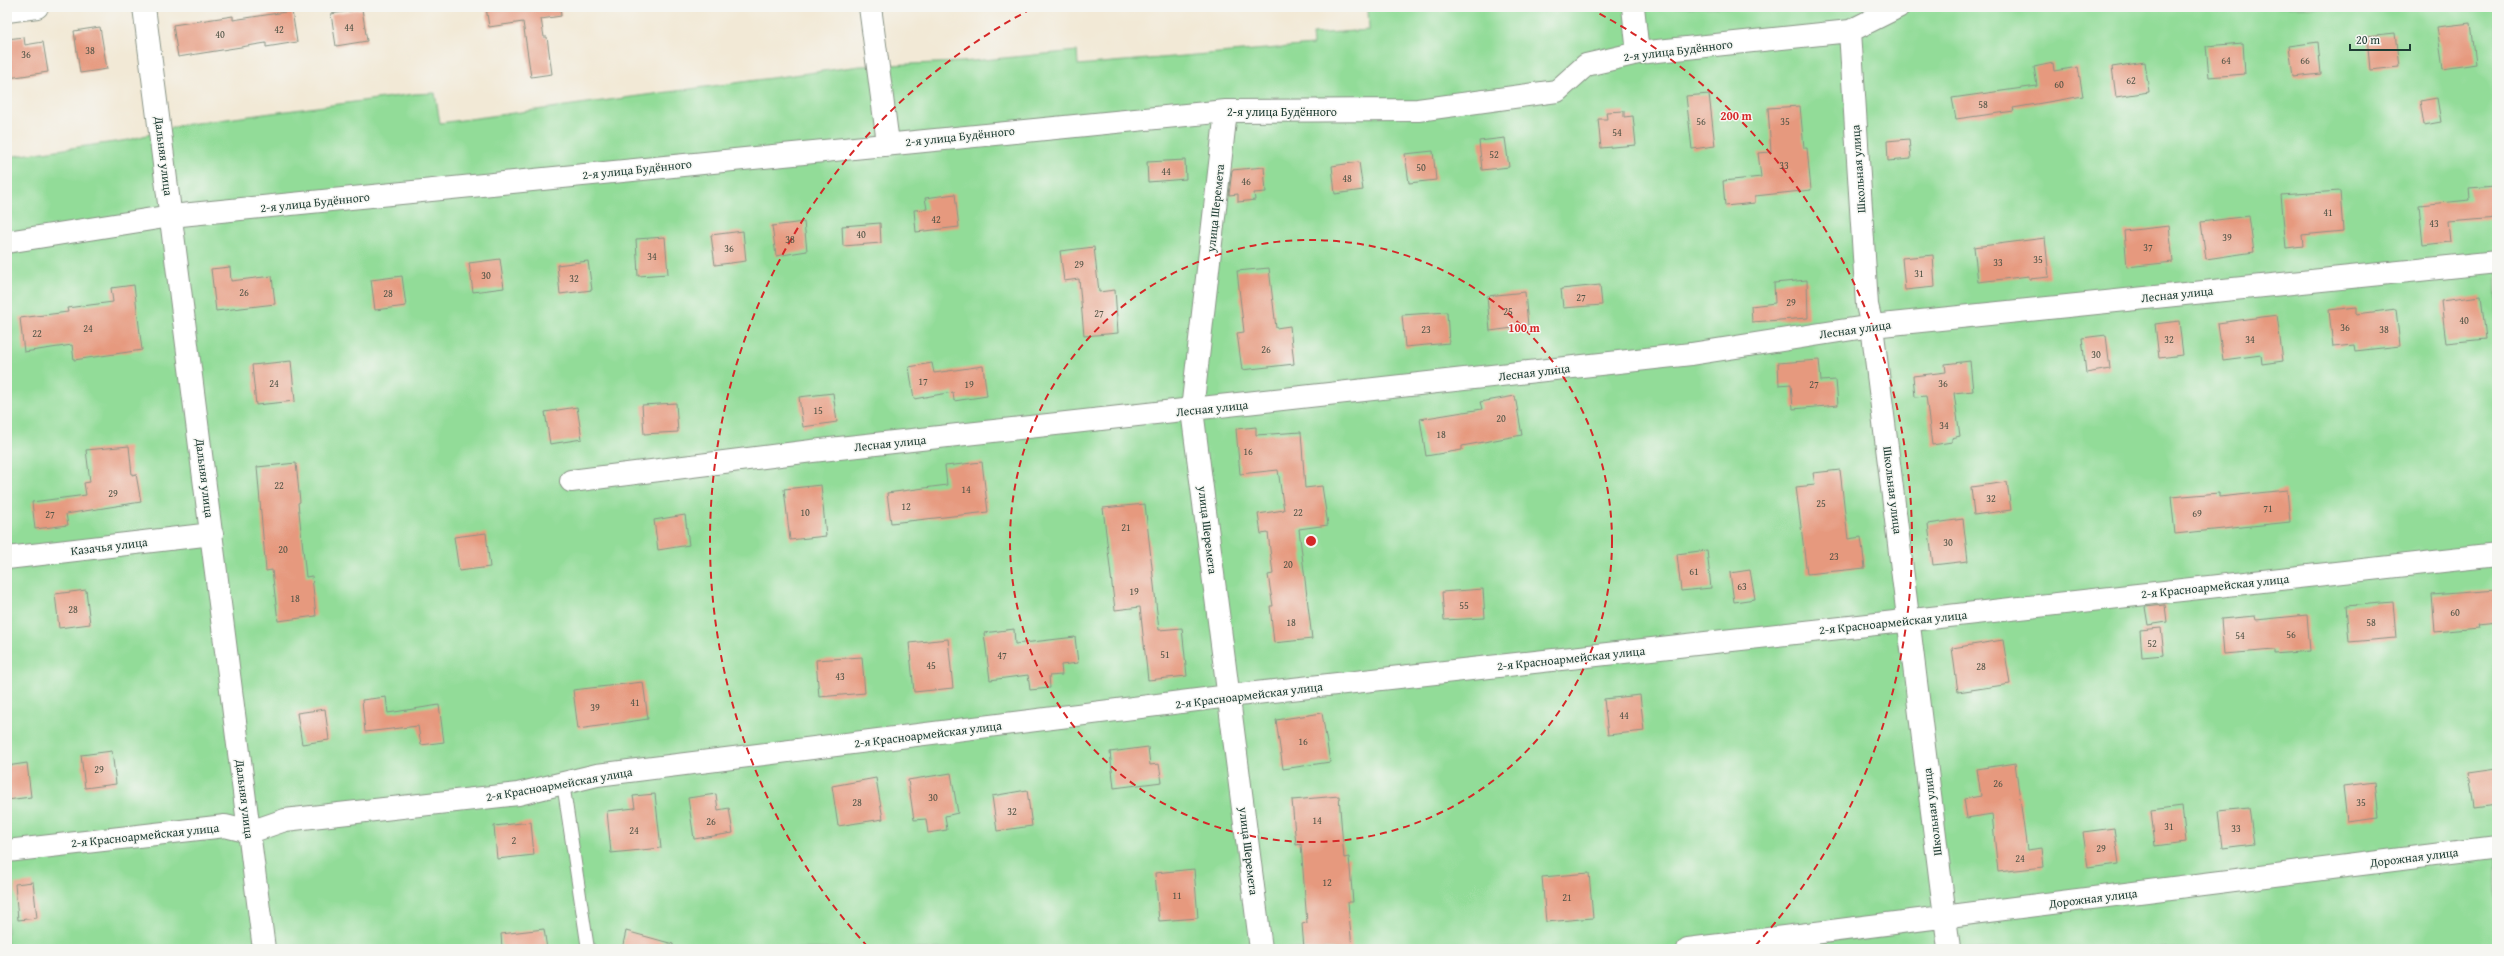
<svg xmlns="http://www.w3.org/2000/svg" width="2504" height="956" font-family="'Gentium Book Plus',serif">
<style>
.green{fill:#92dc98;stroke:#588c66}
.building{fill:#e6997e}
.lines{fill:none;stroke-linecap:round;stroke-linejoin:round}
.lane-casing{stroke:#889385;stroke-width:14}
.street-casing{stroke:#889385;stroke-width:24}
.lane{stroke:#fff;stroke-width:12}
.street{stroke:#fff;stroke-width:22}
.ring{fill:none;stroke:#d62828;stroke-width:2;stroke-dasharray:7 5}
.labels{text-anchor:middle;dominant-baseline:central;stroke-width:3;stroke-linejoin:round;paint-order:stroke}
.number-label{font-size:10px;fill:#515446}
.street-label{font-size:12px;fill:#1f3d34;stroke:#f6f6f2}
.centre{fill:#d62828;stroke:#f6f6f2;stroke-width:2}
.ring-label{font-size:12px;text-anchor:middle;font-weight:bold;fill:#d62828;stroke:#f6f6f2;stroke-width:3;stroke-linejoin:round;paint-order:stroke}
</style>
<rect width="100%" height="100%" fill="#f6f6f2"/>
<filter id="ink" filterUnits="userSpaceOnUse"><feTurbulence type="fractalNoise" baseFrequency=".025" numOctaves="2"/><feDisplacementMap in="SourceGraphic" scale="8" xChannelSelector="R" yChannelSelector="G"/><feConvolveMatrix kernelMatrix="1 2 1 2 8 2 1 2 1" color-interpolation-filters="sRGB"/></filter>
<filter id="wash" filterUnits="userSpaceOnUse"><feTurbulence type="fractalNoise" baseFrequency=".012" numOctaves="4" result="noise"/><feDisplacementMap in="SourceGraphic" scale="16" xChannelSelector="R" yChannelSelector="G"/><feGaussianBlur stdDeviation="0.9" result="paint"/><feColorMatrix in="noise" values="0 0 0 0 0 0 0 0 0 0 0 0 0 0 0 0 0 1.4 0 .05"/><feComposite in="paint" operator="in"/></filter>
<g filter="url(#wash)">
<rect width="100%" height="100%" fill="#f2e9d6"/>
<path class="green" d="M1388,7H2497V949H7V157L129,140L182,125L414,94L435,93L440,123L860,66L962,62L1077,51L1078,65L1313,45L1312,34L1369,30L1368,9Z"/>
<g id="blocks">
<path class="building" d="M486,7H560L561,16L541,19L544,37H547L552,74L531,77L523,22L489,27Z
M362,9L367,41L336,46L331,14Z
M292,11L297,42L266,47V43L178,57L173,25L233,16V20Z
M2471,23L2476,64L2443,69L2437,27Z
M100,27L107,69L80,73L74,31Z
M2395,33L2399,67L2370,70L2367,36Z
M24,37L25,45L43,42L48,72L9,78L7,39Z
M2318,42L2321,74L2293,77L2289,46Z
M2243,43L2245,74L2209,77L2206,46Z
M2145,62L2149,92L2116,97L2112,67Z
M2053,63L2054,71L2078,67L2083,96L2013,108L2014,111L1956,119L1952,98L2037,86L2034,67Z
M1709,94L1715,146L1692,149L1686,96Z
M2437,98L2441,122L2424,125L2420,101Z
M1800,106L1804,148H1807L1811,190L1755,196V203L1725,206L1723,181L1761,177L1758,153L1771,152L1768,108Z
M1624,111V117L1633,116L1636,145L1601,148L1598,119H1607L1606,112Z
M1505,138L1509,167L1482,170L1479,141Z
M1909,139L1911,159L1888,161L1887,141Z
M1433,151L1436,180L1409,183L1405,154Z
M1185,160L1186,179L1148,182L1147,162Z
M1359,162L1363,190L1335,194L1332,166Z
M1264,167L1266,192L1254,193L1255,200L1238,202V194L1229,195L1232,170Z
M2495,186L2497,218L2448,222L2450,242L2423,245L2419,205L2470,200L2469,188Z
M2340,191L2343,231L2302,235L2303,246L2286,248L2281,195Z
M955,194L959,227L916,232L914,210L927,209L925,198Z
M2249,216L2254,252L2206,259L2201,222Z
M804,222L807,251L776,256L772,226Z
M880,223L881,243L843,246L842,226Z
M2169,226L2173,262L2127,267L2124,231Z
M743,231L746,261L715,265L711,235Z
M665,237L668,274L638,276L636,239Z
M2045,238L2049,277L2029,279V276L1978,282L1974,247Z
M1094,247L1099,292L1115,290L1118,333L1084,336L1079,279L1064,281L1060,251Z
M1933,255L1935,287L1905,290L1902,258Z
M500,259L504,288L473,292L469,263Z
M588,261L592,290L560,294L557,265Z
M230,267L231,281L272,276L275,304L216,311L211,269Z
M1269,268L1276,328L1290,326L1294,364L1242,370L1237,333L1244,332L1237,271Z
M402,276L406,306L375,310L371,280Z
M1807,280L1808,318L1752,322L1751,306L1775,303L1774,283Z
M134,285L142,350L74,360L72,345L24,352L20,318L68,312L67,308L113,302L111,288Z
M1600,285L1602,305L1563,308L1561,289Z
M1525,292L1528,326L1490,331L1487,296Z
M2481,296L2486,339L2446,343L2441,301Z
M2357,307V314L2396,309L2400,346L2355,351L2354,345L2333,347L2329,310Z
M1447,312L1449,343L1405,347L1402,315Z
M2277,315L2283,361L2262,364L2261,355L2223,360L2218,323Z
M2179,321L2183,355L2159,358L2155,324Z
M2106,335L2110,369L2086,373L2082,338Z
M1819,360L1821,381L1836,380L1838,405L1793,409L1791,384L1779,385L1778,363Z
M291,361L295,401L256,405L252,365Z
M1970,361L1973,391L1954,393L1960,436L1952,438V442L1932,445L1926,396L1915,397L1913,376L1946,372L1945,364Z
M932,363L934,373L983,366L987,396L954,401L953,392L914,399L909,367Z
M833,393L837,422L803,427L799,397Z
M1515,396L1522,435L1462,446V450L1426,456L1420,419L1482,409L1480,402Z
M676,403L678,432L644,434L642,405Z
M577,407L582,439L550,444L545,412Z
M1256,427V435L1301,432L1305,488L1322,486L1328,525L1299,529L1312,639L1274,643L1270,606H1273L1268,575L1273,574L1268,533L1261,534L1258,514L1284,510L1278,470L1240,474L1236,429Z
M129,446L132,475L136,474L141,502L66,514L68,525L35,529L32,502L86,495L84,483L90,482L86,450Z
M982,462L988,512L891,523L887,493L947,485L945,466Z
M296,463L300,502L298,503L306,577L312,576L316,616L278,621L272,570L266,571L257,467Z
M1840,470L1848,539L1861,537L1865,568L1807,574L1796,487L1815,485L1813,473Z
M2007,482L2011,510L1974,515L1971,487Z
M821,485L826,536L790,540L784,489Z
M2287,490L2290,522L2175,534L2171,497L2219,493V497Z
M1145,504L1159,630L1182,628L1187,676L1148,680L1140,607L1115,610L1103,508Z
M685,515L689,545L658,550L654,520Z
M1963,519L1968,561L1933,565L1928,524Z
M486,533L490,567L459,571L454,537Z
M1707,550L1711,588L1681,591L1677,554Z
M1750,570L1755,599L1734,602L1730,573Z
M1483,589L1485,618L1444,620L1442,592Z
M86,590L90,624L59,628L55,594Z
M2497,590V623L2478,625L2479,628L2435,632L2432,595Z
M2393,602L2396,638L2349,642L2346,606Z
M2165,605L2167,622L2148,625L2145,607Z
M2307,615L2310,651L2275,654V650L2224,654L2221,619L2255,616L2256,620Z
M2161,628L2164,655L2142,657L2140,630Z
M1014,629L1015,644L1075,637L1078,663L1061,665L1062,675L1049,676L1050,688L1030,690L1028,675L990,680L984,633Z
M948,639L953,688L914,692L909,643Z
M2003,640L2010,684L1958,692L1952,648Z
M862,657L865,693L819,697L816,660Z
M643,682L648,719L578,729L573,690Z
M1640,695L1644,731L1608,735L1604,699Z
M386,697L388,713L439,705L444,742L421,745L418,726L365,732L362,700Z
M325,709L329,740L302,744L297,713Z
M1322,713L1330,762L1283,769L1276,720Z
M1148,747L1150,765L1159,764L1162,782L1114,788L1110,752Z
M112,751L116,784L85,788L81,755Z
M27,763L31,797L7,800V766Z
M2015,763L2027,850L2042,848L2044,867L1998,872L1992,814L1967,818L1964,799L1981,796L1977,769Z
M2497,768V805L2474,808L2469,772Z
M951,773L958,813L945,816L947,830L928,833L926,819L914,820L908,780Z
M876,778L883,819L838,826L832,786Z
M2375,782L2379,818L2347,822L2343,786Z
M1027,790L1032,826L997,831L992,796Z
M655,794L661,848L611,853L607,811L635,808L633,796Z
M716,794L718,810L729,808L733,833L694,839L688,798Z
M1339,796L1344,858L1349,857L1353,902H1348L1352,949H1304L1302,924L1307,923L1301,844L1296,845L1292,800Z
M2182,806L2186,842L2155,846L2151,810Z
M2249,808L2254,844L2222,848L2218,811Z
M531,822L534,855L497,859L494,826Z
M2114,828L2119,864L2088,868L2083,832Z
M1194,869L1198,918L1159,921L1155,873Z
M1589,873L1593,918L1546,922L1542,877Z
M33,882L37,918L18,920L15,884Z
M544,929L547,949H502L501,934Z
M626,931L673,944V949H622Z"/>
</g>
</g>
<g filter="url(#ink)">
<use href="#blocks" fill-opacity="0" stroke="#889385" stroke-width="1"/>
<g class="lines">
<g class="lane-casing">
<path id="lane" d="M563,783L588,949"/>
</g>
<g class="street-casing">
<path id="street" d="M144,7L264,949
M870,7L888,143
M1633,7L1638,53
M7,11L37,7
M1850,31L1867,305L1872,326L1949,949
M1226,111L1192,410L1261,949
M7,242L171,216L1226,111L1418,110L1557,91L1586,65L1638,53L1850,31L1898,7
M571,481L812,451L1691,354L1872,326L2497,262
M7,558L212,534
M7,851L225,826L250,832L285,820L518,794L597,775L1229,696L2497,555
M1688,949L2497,847"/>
</g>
<use href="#lane" class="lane"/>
<use href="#street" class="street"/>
</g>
</g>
<g class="ring">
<circle cx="1311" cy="541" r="301"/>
<path d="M868 947A601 601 0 0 1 1033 8M1589 8A601 601 0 0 1 1754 947"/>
</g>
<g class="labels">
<g class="number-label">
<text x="349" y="27">44</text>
<text x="279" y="29">42</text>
<text x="220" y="34">40</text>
<text x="90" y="50">38</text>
<text x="26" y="54">36</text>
<text x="2226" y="60">64</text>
<text x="2305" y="60">66</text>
<text x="2131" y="80">62</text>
<text x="2059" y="84">60</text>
<text x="1983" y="104">58</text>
<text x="1701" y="121">56</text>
<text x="1785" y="121">35</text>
<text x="1617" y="132">54</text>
<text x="1494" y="154">52</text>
<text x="1784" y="165">33</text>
<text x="1421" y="167">50</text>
<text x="1166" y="171">44</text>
<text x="1347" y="178">48</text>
<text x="1246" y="181">46</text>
<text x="2328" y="212">41</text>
<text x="936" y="219">42</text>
<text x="2434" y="223">43</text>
<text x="861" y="234">40</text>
<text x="2227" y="237">39</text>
<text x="790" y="239">38</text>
<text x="2148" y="247">37</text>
<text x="729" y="248">36</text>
<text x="652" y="256">34</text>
<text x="2038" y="259">35</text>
<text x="1998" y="262">33</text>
<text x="1079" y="264">29</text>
<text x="1919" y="273">31</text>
<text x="486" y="275">30</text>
<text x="574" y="278">32</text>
<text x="244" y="292">26</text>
<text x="388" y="293">28</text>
<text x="1581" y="297">27</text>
<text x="1791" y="302">29</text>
<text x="1508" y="311">25</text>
<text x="1099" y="313">27</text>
<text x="2464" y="320">40</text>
<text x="2345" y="327">36</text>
<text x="88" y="328">24</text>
<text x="1426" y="329">23</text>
<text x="2384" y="329">38</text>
<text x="37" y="333">22</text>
<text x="2169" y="339">32</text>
<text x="2250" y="339">34</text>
<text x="1266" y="349">26</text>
<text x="2096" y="354">30</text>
<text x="923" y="381">17</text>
<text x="274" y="383">24</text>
<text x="1943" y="383">36</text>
<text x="969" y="384">19</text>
<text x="1814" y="384">27</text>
<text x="818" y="410">15</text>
<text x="1501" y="418">20</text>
<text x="1944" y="425">34</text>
<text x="1441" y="434">18</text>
<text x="1248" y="451">16</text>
<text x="279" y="485">22</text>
<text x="966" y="489">14</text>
<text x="113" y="493">29</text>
<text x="1991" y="498">32</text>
<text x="1821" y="503">25</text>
<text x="906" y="506">12</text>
<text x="2268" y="508">71</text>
<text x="805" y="512">10</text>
<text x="1298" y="512">22</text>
<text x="2197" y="513">69</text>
<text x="50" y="514">27</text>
<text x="1126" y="527">21</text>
<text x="1948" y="542">30</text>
<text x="283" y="549">20</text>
<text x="1834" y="556">23</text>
<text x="1288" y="564">20</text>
<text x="1694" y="571">61</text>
<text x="1742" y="586">63</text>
<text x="1134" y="591">19</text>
<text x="295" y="598">18</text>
<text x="1464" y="605">55</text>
<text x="73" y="609">28</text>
<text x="2455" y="612">60</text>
<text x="1291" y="622">18</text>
<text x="2371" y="622">58</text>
<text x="2291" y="634">56</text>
<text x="2240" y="635">54</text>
<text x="2152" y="643">52</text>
<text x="1165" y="654">51</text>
<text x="1002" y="655">47</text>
<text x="931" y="665">45</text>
<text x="1981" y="666">28</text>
<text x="840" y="676">43</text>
<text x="635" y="702">41</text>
<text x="595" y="707">39</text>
<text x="1624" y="715">44</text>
<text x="1303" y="741">16</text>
<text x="99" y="769">29</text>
<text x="1998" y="783">26</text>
<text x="933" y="797">30</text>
<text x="857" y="802">28</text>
<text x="2361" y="802">35</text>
<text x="1012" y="811">32</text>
<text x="1317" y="820">14</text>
<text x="711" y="821">26</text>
<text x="2169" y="826">31</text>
<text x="2236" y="828">33</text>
<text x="634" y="830">24</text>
<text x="514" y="840">2</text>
<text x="2101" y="848">29</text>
<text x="2020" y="858">24</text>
<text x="1327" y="882">12</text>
<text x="1177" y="895">11</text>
<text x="1567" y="897">21</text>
</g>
<g class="street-label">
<text transform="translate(1678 50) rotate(-7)">2-я улица Будённого</text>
<text x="1282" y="111">2-я улица Будённого</text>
<text transform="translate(960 136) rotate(-6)">2-я улица Будённого</text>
<text transform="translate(164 156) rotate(83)">Дальняя улица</text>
<text transform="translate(637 169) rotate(-6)">2-я улица Будённого</text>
<text transform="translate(1858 169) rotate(-94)">Школьная улица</text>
<text transform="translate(315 202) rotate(-6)">2-я улица Будённого</text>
<text transform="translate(1215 208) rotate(-84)">улица Шеремета</text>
<text transform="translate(2177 294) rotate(-6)">Лесная улица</text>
<text transform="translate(1855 329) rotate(-8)">Лесная улица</text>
<text transform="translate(1534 372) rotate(-7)">Лесная улица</text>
<text transform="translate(1212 408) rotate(-6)">Лесная улица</text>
<text transform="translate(890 443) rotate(-6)">Лесная улица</text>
<text transform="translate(205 478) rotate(83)">Дальняя улица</text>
<text transform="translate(1893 490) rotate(83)">Школьная улица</text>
<text transform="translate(1208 530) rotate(83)">улица Шеремета</text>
<text transform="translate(109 546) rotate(-7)">Казачья улица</text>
<text transform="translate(2215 586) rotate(-6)">2-я Красноармейская улица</text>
<text transform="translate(1893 622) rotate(-6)">2-я Красноармейская улица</text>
<text transform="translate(1571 658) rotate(-6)">2-я Красноармейская улица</text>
<text transform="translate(1249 695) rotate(-7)">2-я Красноармейская улица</text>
<text transform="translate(928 734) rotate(-7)">2-я Красноармейская улица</text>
<text transform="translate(559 784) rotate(-10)">2-я Красноармейская улица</text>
<text transform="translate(245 799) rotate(83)">Дальняя улица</text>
<text transform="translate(1932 812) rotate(-97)">Школьная улица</text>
<text transform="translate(145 835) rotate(-6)">2-я Красноармейская улица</text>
<text transform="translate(1249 851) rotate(83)">улица Шеремета</text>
<text transform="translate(2414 857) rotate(-7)">Дорожная улица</text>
<text transform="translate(2093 898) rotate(-7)">Дорожная улица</text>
</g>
</g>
<circle cx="1311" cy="541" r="6" class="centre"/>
<g class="ring-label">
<text x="1736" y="120">200 m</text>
<text x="1524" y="332">100 m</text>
</g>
<rect width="2504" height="956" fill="none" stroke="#f6f6f2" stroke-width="24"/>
<path d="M2350 44v6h60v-6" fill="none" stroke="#1f3d34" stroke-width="2"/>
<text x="2356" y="44" font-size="12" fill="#1f3d34" stroke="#f6f6f2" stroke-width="3" paint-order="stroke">20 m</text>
</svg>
